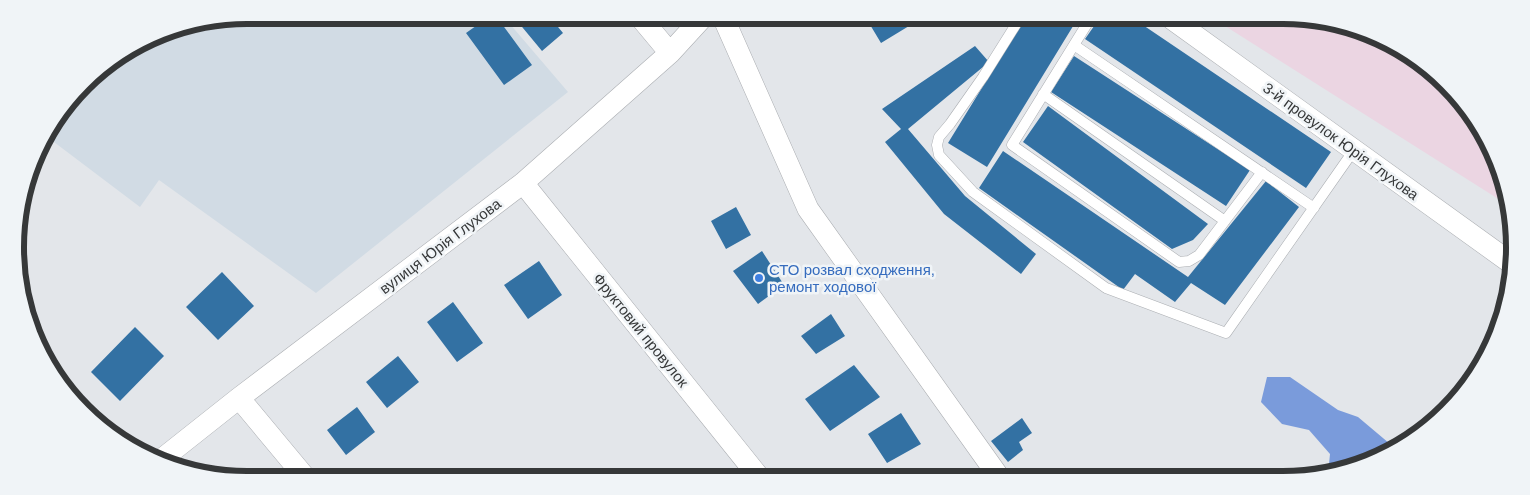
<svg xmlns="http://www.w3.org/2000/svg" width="1530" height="495" font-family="Arial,sans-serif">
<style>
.commercial{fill:#ebd5e2}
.built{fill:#d1dbe4}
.water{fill:#7a9bdb}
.building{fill:#3371a3}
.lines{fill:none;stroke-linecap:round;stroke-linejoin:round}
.lane-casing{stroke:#abaeb2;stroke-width:11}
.street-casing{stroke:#abaeb2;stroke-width:22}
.lane{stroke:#fff;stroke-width:10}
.street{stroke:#fff;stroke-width:21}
.shop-dot{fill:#3f7fe0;stroke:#f0f4f7;stroke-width:2}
.labels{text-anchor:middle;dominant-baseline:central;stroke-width:5;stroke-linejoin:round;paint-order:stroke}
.street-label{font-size:15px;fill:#363839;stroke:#f0f4f7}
.shop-label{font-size:15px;fill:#366cbe;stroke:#f0f4f7;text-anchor:start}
.rim{fill:none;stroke:#363839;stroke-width:6}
</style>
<rect width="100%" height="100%" fill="#e3e6ea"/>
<path class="commercial" d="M1214,19L1328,20L1412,54L1476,119L1511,202V207Z"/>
<path class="built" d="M248,15L503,16L568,92L316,293L159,180L140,207L46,136L94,73L159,33Z"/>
<path class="water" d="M1267,377H1290L1338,410L1358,417L1396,449L1385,456L1328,474L1330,454L1309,430L1282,424L1261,402Z"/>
<path class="building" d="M490,16H496L532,65L504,85L466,33Z
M513,16H549L563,33L542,51Z
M866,18H904L909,26L881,43Z
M1025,18H1078L987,167L948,143Z
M1099,19H1134L1331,152L1306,188L1085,39Z
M975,46L989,62L908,129L965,196L1036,254L1021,274L944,214L885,142L901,129L882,109Z
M1074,56L1250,170L1226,206L1051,92Z
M1048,106L1208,224L1193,240L1172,249L1023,142Z
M1003,151L1188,277L1266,181L1299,207L1225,305L1191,283L1175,302L1135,274L1123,290L979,188Z
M736,207L751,235L726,249L711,221Z
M762,251L784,285L758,304L733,271Z
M539,261L562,295L528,319L504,285Z
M222,272L254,306L218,340L186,307Z
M453,302L483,343L457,362L427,322Z
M831,314L845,336L816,354L801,336Z
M135,327L164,356L120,401L91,372Z
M398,356L419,382L387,408L366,382Z
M854,365L880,397L830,431L805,399Z
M53,367L77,396L75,398L54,377L51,369Z
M357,407L375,432L346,455L327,430Z
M901,413L921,444L887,463L868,434Z
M1022,418L1032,433L1019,442L1023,450L1008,462L991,441Z"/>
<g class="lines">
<g class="lane-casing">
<path id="lane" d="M1020,18L983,77L950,124L939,137L937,145L939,155L973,192L1106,288L1226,333L1354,150
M1090,19L1012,145L1179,262L1189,261L1199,255L1262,172
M1074,45L1314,208
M1043,94L1225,221"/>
</g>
<g class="street-casing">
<path id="street" d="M640,17L670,53
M723,17L808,209L999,477
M1172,19L1511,263
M523,183L759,477
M239,398L304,476
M162,459L239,398L523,183L670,53L703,17"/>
</g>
<use href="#lane" class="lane"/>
<use href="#street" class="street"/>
</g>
<circle class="shop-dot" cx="759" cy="278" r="5"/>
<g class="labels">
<g class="street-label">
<text transform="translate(1341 141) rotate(36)">3-й провулок Юрія Глухова</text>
<text transform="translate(440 246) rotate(-37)">вулиця Юрія Глухова</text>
<text transform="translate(641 330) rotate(51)">Фруктовий провулок</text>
</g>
<g class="shop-label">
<text x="769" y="269">СТО розвал сходження,<tspan x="769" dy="17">ремонт ходової</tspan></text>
</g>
</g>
<path d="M0 0H1530V495H0ZM247 24H1283A223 223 0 0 1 1506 247V248A223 223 0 0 1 1283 471H247A223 223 0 0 1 24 248V247A223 223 0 0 1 247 24Z" fill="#f0f4f7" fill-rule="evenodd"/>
<path class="rim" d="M247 24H1283A223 223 0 0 1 1506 247V248A223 223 0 0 1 1283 471H247A223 223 0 0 1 24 248V247A223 223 0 0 1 247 24Z"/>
</svg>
